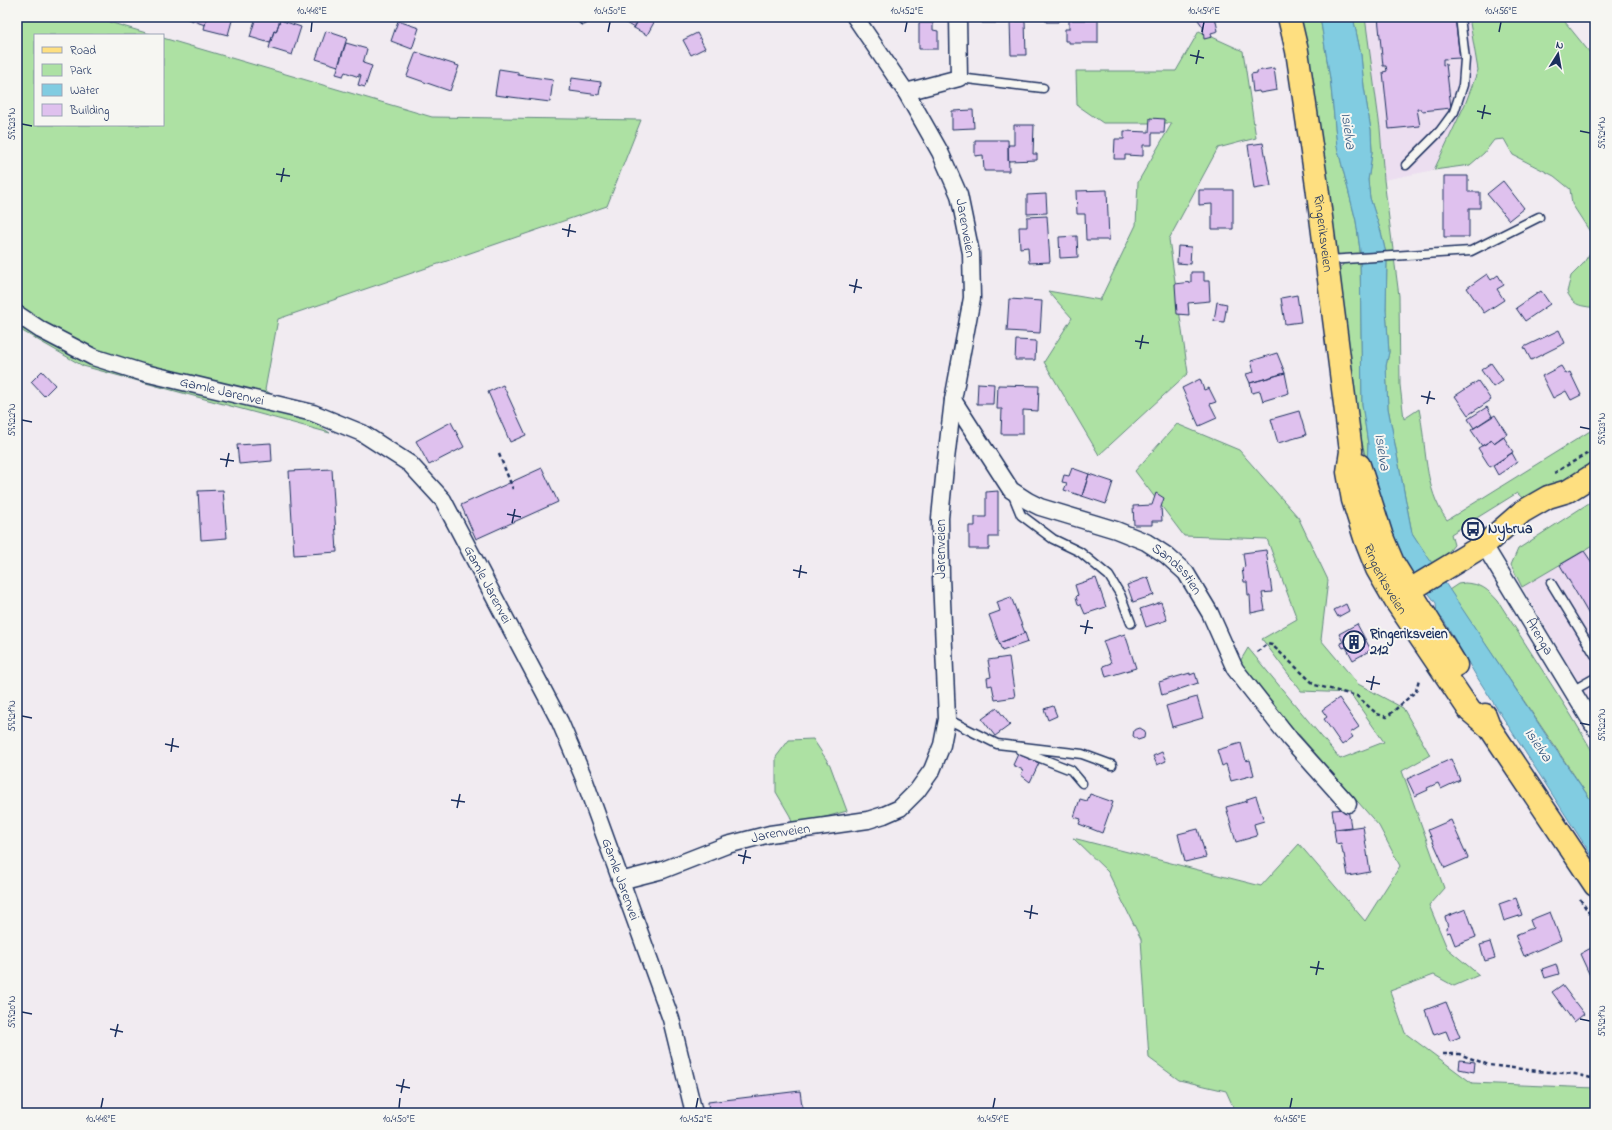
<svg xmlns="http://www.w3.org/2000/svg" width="1612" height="1130" font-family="'Indie Flower',sans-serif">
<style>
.built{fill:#ecdef0}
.green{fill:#ade1a3;stroke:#648880}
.water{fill:#81cce1;stroke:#588dad}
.building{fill:#dfc1ee;stroke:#1b2f5e}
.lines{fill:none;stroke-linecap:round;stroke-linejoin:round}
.service-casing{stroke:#1b2f5e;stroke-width:11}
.minor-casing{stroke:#1b2f5e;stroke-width:19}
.primary-casing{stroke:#1b2f5e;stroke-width:25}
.path{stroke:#1b2f5e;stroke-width:2.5;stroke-dasharray:4 3;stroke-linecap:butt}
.service{stroke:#f6f6f2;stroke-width:8}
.minor{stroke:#f6f6f2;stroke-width:16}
.primary{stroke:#fedf80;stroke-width:22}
.ticks{fill:none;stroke:#1b2f5e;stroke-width:1.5}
.labels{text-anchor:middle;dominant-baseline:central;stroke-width:4;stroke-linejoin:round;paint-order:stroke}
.street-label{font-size:14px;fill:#1b2f5e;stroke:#f6f6f2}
.poi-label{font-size:14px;font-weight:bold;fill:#1b2f5e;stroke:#f6f6f2;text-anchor:start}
.water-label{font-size:15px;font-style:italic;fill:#34567f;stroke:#f6f6f2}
.neatline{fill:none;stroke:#1b2f5e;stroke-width:1.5}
.ticks-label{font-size:10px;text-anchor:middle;fill:#1b2f5e}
</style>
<rect width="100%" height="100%" fill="#f1ebf1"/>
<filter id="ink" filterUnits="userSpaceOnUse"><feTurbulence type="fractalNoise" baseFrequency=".025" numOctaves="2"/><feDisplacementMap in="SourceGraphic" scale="8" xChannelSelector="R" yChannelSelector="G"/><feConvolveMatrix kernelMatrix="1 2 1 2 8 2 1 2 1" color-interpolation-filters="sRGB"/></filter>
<g filter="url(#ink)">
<path class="built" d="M1365,17H1469L1478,70L1466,102L1434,170L1384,180L1380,128Z
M1595,544V710L1522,587Z"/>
<path class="green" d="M17,17H107L109,22L153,35H35V125H163V38L432,117L641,120L607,206L278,319L265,390L330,433L83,366L17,328Z
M1299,17H1320L1330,78L1337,146L1356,221L1360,250L1362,404L1368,444L1367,463L1356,418L1339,268L1343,265L1334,246Z
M1353,17H1365L1380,128L1384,180L1399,296L1400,385L1404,419L1419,409C1427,446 1423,488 1447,520L1595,428V463L1528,503L1517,493L1451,534L1454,545L1446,555L1431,563L1412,533L1388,408L1386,366L1389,352L1386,310L1387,258L1381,232L1370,198L1368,180L1370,168L1372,152L1371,130L1364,87L1361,55Z
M1469,17H1561L1595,59V308C1579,305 1575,307 1567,292L1571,276L1583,264L1595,245L1594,238L1572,204L1570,189L1554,176L1513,155L1504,139L1494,140L1484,153L1470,165L1434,170L1466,102L1478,70Z
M1199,31L1243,51L1256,138L1218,148L1169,239L1188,373L1099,455L1044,362L1072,318L1048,291L1100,300L1136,225L1138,182L1172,123H1103L1077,105L1076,71H1176Z
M1177,424L1239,450L1298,517L1328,580L1321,640L1358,684L1403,708L1430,755L1402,771L1444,888L1429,905L1447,948L1479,975L1454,986L1434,975L1390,991L1405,1033L1472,1083L1595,1088V1113H1236L1226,1091L1179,1080L1149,1058L1141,939L1108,872L1073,838L1261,886L1299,844L1365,921L1400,866L1379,826L1238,665L1248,648L1340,759L1384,742L1350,693L1301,691L1262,639L1297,619L1267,539L1184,536L1135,471Z
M1595,498V544L1522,587L1511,565L1518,549L1589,503Z
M1465,583C1482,584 1487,589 1498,601L1571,715L1595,756V806L1449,590L1458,584Z
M813,739L830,765L847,811L793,826L790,816L776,792V757L789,740Z"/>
<path class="water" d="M1320,17H1353L1361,55L1364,87L1371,130L1372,152L1370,168L1368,180L1370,198L1381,232L1387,258L1386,310L1389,352L1386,366L1388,408L1412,533L1552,744L1595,806V861L1475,674L1443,619L1437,617L1436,603L1397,552L1367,463L1368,444L1362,404L1360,250L1356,221L1337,146L1330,78Z"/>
<path class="building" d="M182,17H207L205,25Z
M207,17H233L228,35L204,29Z
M256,17H281L276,32L274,31L270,43L250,37Z
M623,17H640L634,28L621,20Z
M640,17H657L647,35L634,28Z
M982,17H1007V23H982Z
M1046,17H1058V22H1046Z
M1196,17H1215L1218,31L1211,33L1212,37L1204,39L1203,27Z
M1378,17H1455L1460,58L1443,59V65L1446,64L1451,108L1422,111L1421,109H1417L1420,126L1389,129L1383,72L1387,71L1386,66H1383Z
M280,20L301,27L292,55L269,48L274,31L276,32Z
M1069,20H1098V43H1069V41H1065V29H1069Z
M398,21L419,28L412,49L391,41Z
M1010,21H1025L1026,55H1011Z
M919,23H933V30L938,31V49H919Z
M326,31L347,38L338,66L316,59Z
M697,33L705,48L691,55L683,40Z
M346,43L367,49L363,63L372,66L365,87L358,85L361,75L359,74V77L345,72L343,76L336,74Z
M416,52L459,66L450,91L407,76Z
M1274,68L1277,90L1260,93L1259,91L1253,92L1251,74L1257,73V71Z
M499,69L518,72V75L553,80L550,102L495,95Z
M572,78L601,82L599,95L570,91Z
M973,110L974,128L952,129V111Z
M1150,118L1165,119L1164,133H1152V145H1143V156L1125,155V159H1114L1115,139H1124V131L1149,132Z
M1014,125H1034L1033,154H1037V160L1008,161V145H1014Z
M975,140H1008L1009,171H984L983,155L975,156Z
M1263,143L1271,186L1254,189L1248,145Z
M1444,176H1468V192H1480V208H1469V237H1444Z
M1503,181L1524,208L1509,220L1487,194Z
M1107,190L1109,240H1086L1085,214H1077L1076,191Z
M1199,190H1233V229H1212V204L1199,205Z
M1046,194L1047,213L1027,214V195Z
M1047,216L1050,262L1029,263L1028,247L1020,248L1019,227H1027V217Z
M1077,236L1078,257L1060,258L1059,237Z
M1178,246L1191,247L1190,264L1177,263Z
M1191,272H1204V281H1209L1210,301L1188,303L1189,315L1177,314L1175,284L1191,282Z
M1487,274L1491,280L1498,275L1504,285L1497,289L1504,300L1484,313L1467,288Z
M1541,291L1550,304L1525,321L1516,308Z
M1297,295L1301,322L1285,324L1281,298Z
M1009,299L1042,301L1040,333L1007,331Z
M1217,302L1227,304L1224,322L1214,321Z
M1559,330L1565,343L1531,360L1524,347Z
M1016,340L1036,341L1035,360H1015Z
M1277,353L1285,373L1250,383L1246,374L1254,372L1251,361Z
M1491,363L1503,380L1493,387L1481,370Z
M1561,366L1566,374L1570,372L1581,395L1571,400L1566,391L1553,398L1542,376Z
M42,371L55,385L44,396L31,382Z
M1285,373L1289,393L1263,401L1260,391L1252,393L1250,383Z
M1200,379L1204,390L1209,388L1216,402L1210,404L1217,418L1199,426L1182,388Z
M1478,381L1491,400L1468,415L1455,396Z
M978,383L994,384L993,404H977Z
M503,385L526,435L510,442L488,392Z
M998,385L1039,386L1038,411L1023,410V434H1001L1002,409H997Z
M1487,407L1492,416L1474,428L1468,419Z
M1299,411L1306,435L1278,443L1271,419Z
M1495,415L1507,434L1494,443L1492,440L1482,446L1471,430Z
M451,422L464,447L429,465L416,441Z
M1503,436L1513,452L1490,467L1478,448L1492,440L1494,443Z
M271,443L272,461L239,464L237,445Z
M1512,453L1517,462L1498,475L1493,466Z
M542,468L558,502L476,539L461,505Z
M1072,468L1089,474L1082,496L1064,490L1067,483L1062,482L1064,475L1069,476Z
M332,469L337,552L294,555L289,471Z
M1089,474L1113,482L1106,504L1082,496Z
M223,490L227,538L201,540L198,491Z
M998,491V537H989V549H969V526H975V517H986V492Z
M1156,493L1164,498L1161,507L1162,521H1152V525H1134L1133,506L1152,505Z
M1266,550L1272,592L1262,593L1265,610L1251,613L1250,595H1248L1247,582H1244L1242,568L1245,567L1243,553Z
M1584,551L1595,567V625L1560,565Z
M1148,577L1154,595L1133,602L1127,585Z
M1096,578L1106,607L1085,614L1081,605L1078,604L1076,597L1078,595L1075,585Z
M1011,597L1025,633L999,643L989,615L1000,611L997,602Z
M1161,602L1167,620L1146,627L1140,609Z
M1346,604L1349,611L1338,617L1334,610Z
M1357,624L1371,650L1353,660L1346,647L1343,648L1340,643L1343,642L1339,634Z
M1025,633L1028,642L1002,651L999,643Z
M1125,634L1136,668L1106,677L1103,666L1111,663L1103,641Z
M1009,657L1015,697L995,700L992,685L988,686L987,678L991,677L988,660Z
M1190,673V675L1195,673L1198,683L1162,695L1159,682Z
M1197,697L1203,718L1172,727L1166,706Z
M1339,698L1359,727L1350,733L1353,737L1342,745L1324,719L1327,717L1322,710Z
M1053,706L1057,716L1048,720L1044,709Z
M997,708L1010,725L995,736L982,719Z
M1140,728L1145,731L1144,738L1138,740L1133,736L1134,730Z
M1241,743L1246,761L1250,760L1254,775L1231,781L1226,764L1222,766L1217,750Z
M1162,752L1166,761L1157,765L1153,756Z
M1018,754L1039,763L1030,782L1021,775L1023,770L1013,765Z
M1451,759L1460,780L1441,789L1438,783L1427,788L1428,790L1415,796L1407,779Z
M1090,794L1113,802L1102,833L1079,824L1081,819L1074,817L1080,799L1087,801Z
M1256,796L1264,821L1254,824L1257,836L1236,842L1226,807L1247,801V799Z
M1348,809L1351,827L1335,829L1332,810Z
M1451,820L1468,858L1445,868L1428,830Z
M1363,826L1370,872L1348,876L1344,854H1343L1341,843L1336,844L1334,830Z
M1198,829L1206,857L1185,862L1178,834Z
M1516,898L1522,915L1504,921L1499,904Z
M1466,909L1476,937L1455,945L1450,932L1447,933L1446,928L1448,927L1445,917Z
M1550,912L1561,940L1524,956L1515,935L1533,928L1530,920Z
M1490,942L1495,958L1485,961L1480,945Z
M1591,948L1595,956V978L1592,980L1580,954Z
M1556,964L1559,974L1545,978L1542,969Z
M1562,985L1584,1014L1574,1022L1552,992Z
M1446,1002L1460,1037L1450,1041L1446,1031L1434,1035L1425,1010Z
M1460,1060L1475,1062L1474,1072L1459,1069Z
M800,1091L803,1113H709L708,1102Z"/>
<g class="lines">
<g class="service-casing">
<path id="service" d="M582,17L583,20
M959,78L1043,88
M1406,165L1440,131L1454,112L1463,85L1465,59L1460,17
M1328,260L1471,251L1539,217
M1012,493L1021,515L1053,539L1080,552L1109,576L1120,594L1131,623
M1551,583L1595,655
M1572,691L1595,678
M947,719L997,744L1082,754L1112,765
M1020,750L1071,770L1082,783"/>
</g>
<g class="minor-casing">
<g id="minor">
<path d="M906,92L959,78L958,17"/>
<path id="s1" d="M17,314L41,330L93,357L141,372L313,413L362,433L410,464L443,500L560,722L583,776L671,1019L694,1113"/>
<path id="s2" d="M953,400L1011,490L1028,501L1040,507L1116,530L1146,542L1166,555L1186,573L1210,613L1235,669L1290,739L1348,804"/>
<path id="s3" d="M1484,545L1595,728"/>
<path id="s4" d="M620,881L663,870L727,845L770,834L868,820L884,815L900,808L917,791L932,770L942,745L947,719L941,577L940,518L945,468L953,400L972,298L971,253L959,195L940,152L906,92L855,17"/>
</g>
</g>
<g class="primary-casing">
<g id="primary">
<path id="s5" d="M1289,17L1297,51L1317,186L1351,451L1348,472L1353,500L1366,541L1377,569L1395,600L1470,711L1490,728"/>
<path d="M1359,465L1382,537L1393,563L1456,665"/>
<path d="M1397,598L1484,545L1522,512L1548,497L1568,491L1595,474"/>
<path d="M1485,715L1490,728L1595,885"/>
</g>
</g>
<path class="path" d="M499,454L513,489
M1554,473L1595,449
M1462,535L1463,532L1479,521
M1257,652L1267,644L1272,645L1315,685L1357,696L1377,714L1387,717L1416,691L1419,679
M1580,899L1595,922
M1443,1054H1459L1489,1065L1537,1071L1575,1074L1595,1079"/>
<use href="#service" class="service"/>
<use href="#minor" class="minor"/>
<use href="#primary" class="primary"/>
</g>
</g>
<path class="ticks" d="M311,32L312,22M608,32L610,22M905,32L907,22M1202,32L1204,22M1499,32L1501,22M1190,55L1204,58M1196,64L1199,50M1477,111L1491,114M1482,119L1485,105M22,124L32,126M1580,131L1590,133M276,174L290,176M281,182L284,168M562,229L576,232M568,237L570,224M849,285L862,288M854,293L857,279M1135,341L1149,343M1140,349L1143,335M1421,396L1435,399M1427,404L1430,391M22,420L32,422M1580,427L1590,429M220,459L234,461M226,467L229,453M507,514L521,517M512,523L515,509M793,570L807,573M799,578L801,565M1080,626L1093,628M1085,634L1088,620M1366,681L1380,684M1371,690L1374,676M22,716L32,718M1580,723L1590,725M165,744L179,747M171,752L173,738M451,800L465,802M457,808L460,794M738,855L751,858M743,864L746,850M1024,911L1038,914M1030,919L1032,905M1310,967L1324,969M1316,975L1319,961M22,1012L32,1014M1580,1019L1590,1021M110,1029L123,1032M115,1037L118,1024M396,1085L410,1088M401,1093L404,1079M101,1108L103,1098M399,1108L400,1098M696,1108L698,1098M993,1108L995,1098M1290,1108L1292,1098"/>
<defs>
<g id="bus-ring" transform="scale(1.15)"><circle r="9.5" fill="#f6f6f2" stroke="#1b2f5e" stroke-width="1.5"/><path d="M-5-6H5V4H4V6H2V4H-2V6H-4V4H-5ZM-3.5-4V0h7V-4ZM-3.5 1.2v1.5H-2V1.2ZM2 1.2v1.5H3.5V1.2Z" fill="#1b2f5e"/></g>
<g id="building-ring" transform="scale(1.15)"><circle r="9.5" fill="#f6f6f2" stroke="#1b2f5e" stroke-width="1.5"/><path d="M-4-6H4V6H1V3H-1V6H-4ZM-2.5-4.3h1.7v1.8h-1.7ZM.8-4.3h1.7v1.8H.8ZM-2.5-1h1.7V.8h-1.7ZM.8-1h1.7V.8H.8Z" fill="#1b2f5e"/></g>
</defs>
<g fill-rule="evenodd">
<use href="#bus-ring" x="1473" y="529"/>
<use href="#building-ring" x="1354" y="642"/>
</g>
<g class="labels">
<g class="street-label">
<text transform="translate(965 228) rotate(80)">Jarenveien</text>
<text stroke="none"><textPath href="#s5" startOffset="219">Ringeriksveien</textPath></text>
<text stroke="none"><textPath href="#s1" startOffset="221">Gamle Jarenvei</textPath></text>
<text transform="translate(941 549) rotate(-90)">Jarenveien</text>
<text stroke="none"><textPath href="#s2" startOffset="294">Sandsstien</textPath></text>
<text stroke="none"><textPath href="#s5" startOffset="574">Ringeriksveien</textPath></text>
<text stroke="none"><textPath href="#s1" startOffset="569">Gamle Jarenvei</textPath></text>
<text stroke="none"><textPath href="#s3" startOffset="107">Årenga</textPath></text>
<text stroke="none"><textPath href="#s4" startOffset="168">Jarenveien</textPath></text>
<text stroke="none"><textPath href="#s1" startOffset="893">Gamle Jarenvei</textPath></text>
</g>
<g class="poi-label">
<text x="1488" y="529">Nybrua</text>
<text x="1370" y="634">Ringeriksveien<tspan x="1370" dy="16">212</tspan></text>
</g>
<g class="water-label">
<text transform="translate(1348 131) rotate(82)">Isielva</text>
<text transform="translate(1382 452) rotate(81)">Isielva</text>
<text transform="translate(1538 745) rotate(56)">Isielva</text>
</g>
</g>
<rect width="1612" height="1130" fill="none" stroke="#f6f6f2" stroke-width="44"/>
<rect x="34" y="34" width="130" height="92" fill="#f6f6f2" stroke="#9ea6b7"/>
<rect x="42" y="47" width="20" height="6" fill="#fedf80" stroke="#9ea6b7"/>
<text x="70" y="54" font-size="12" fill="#1b2f5e">Road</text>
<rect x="42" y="64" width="20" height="12" fill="#ade1a3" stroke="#9ea6b7"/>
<text x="70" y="74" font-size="12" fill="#1b2f5e">Park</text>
<rect x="42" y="84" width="20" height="12" fill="#81cce1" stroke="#9ea6b7"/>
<text x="70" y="94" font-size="12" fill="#1b2f5e">Water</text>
<rect x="42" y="104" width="20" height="12" fill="#dfc1ee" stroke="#9ea6b7"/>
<text x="70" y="114" font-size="12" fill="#1b2f5e">Building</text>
<g transform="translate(1558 54) rotate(11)" stroke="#f6f6f2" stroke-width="3" paint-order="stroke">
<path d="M0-3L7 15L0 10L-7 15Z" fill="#1b2f5e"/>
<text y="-6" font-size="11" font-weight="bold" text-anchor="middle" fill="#1b2f5e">N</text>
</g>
<rect x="22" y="22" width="1568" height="1086" class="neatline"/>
<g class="ticks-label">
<text x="312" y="14">10.448°E</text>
<text x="610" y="14">10.450°E</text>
<text x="907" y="14">10.452°E</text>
<text x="1204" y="14">10.454°E</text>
<text x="1501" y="14">10.456°E</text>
<text transform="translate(11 124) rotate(-90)" y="4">59.923°N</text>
<text transform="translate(1601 133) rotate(-90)" y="4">59.924°N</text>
<text transform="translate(11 420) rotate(-90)" y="4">59.922°N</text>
<text transform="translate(1601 429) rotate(-90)" y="4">59.923°N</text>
<text transform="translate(11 716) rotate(-90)" y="4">59.921°N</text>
<text transform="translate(1601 725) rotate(-90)" y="4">59.922°N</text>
<text transform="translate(11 1012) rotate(-90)" y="4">59.920°N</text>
<text transform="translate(1601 1021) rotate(-90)" y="4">59.921°N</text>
<text x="101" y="1122">10.448°E</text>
<text x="399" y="1122">10.450°E</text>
<text x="696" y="1122">10.452°E</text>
<text x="993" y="1122">10.454°E</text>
<text x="1290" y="1122">10.456°E</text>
</g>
</svg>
